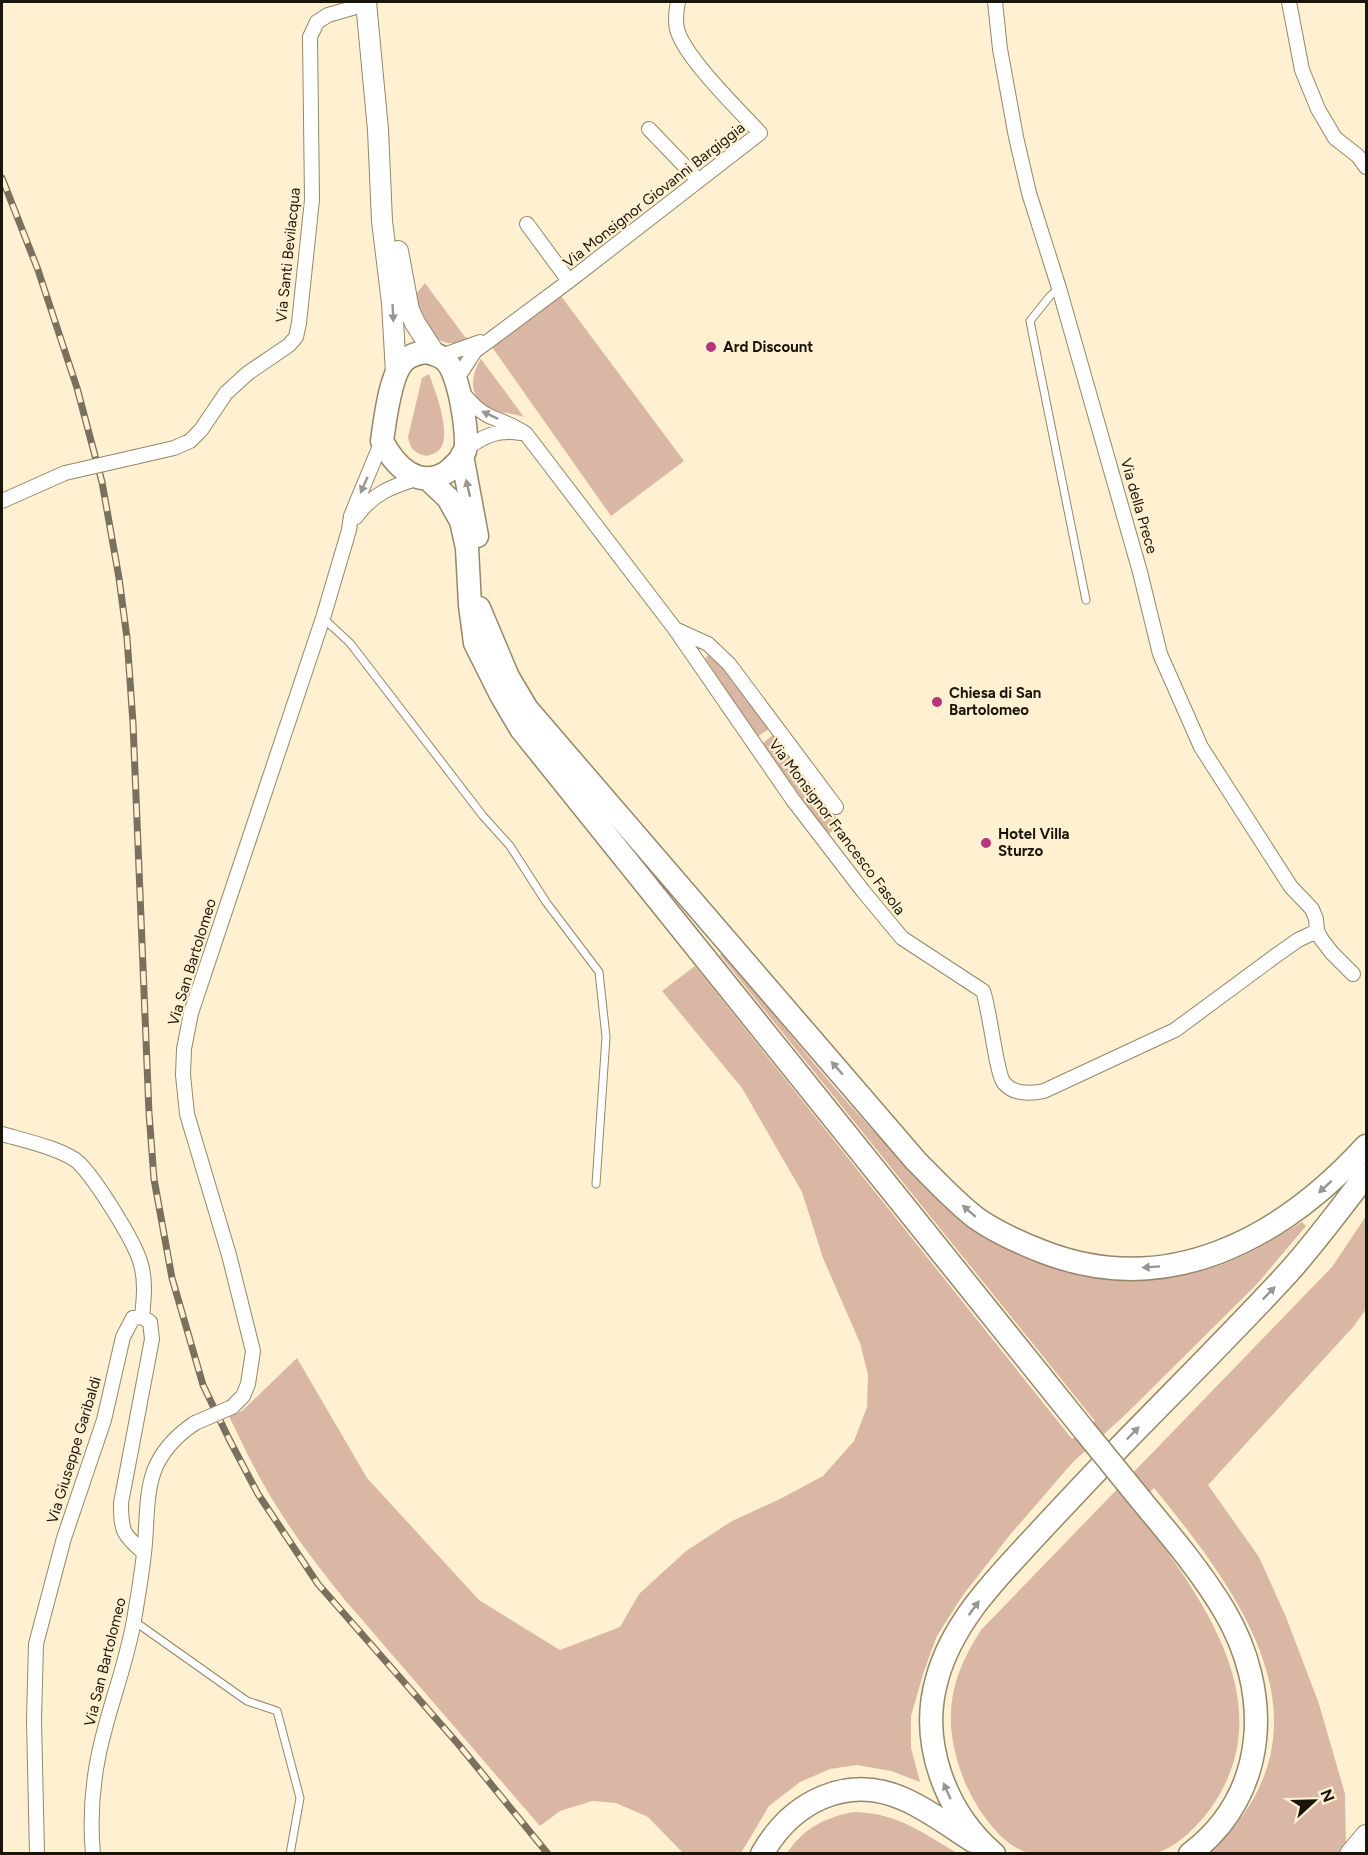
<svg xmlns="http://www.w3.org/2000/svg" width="1368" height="1855" font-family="Figtree,sans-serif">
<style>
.green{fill:#dab7a5}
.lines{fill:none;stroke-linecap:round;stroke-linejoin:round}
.service-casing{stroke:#94876a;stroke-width:9}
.minor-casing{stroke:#94876a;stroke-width:16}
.secondary-casing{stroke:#94876a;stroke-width:22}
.primary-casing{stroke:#94876a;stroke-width:25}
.service{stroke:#fff;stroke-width:7}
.minor{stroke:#fff;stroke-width:14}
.secondary{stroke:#fff;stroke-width:20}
.primary{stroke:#fff;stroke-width:22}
.rail-casing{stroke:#79705d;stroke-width:7}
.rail{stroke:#fff0d1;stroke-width:4.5;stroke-dasharray:14;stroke-linecap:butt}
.minor-bridge-casing{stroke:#94876a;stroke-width:16;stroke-linecap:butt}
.primary-bridge-casing{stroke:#94876a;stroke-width:25;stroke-linecap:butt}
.minor-bridge{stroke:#fff;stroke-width:14}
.primary-bridge{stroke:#fff;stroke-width:22}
.oneway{fill:#989691}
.poi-dot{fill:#b7357d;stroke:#fff0d1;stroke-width:2}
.labels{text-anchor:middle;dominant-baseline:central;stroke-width:4.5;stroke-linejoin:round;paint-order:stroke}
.street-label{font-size:15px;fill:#1a150a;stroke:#fff0d1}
.poi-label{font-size:15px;font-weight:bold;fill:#1a150a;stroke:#fff0d1;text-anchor:start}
</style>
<rect width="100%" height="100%" fill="#fff0d1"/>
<path class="green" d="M425,283L465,337L472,339C463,342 453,345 444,342C430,337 411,310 416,295C418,291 422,287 425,283Z
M561,296L684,461L611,516L492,347Z
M481,359L524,417C513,413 501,413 491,409C468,399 470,376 481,359Z
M429,374C435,390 452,434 440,449C437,453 432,454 427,456C415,454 410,449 408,437L422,378Z
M709,655L726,669L769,729L757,737L705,658Z
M774,734L842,825L828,834L762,744Z
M723,952C795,1039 864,1132 951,1205C966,1217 981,1233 997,1243C1066,1284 1165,1291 1238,1258C1261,1248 1281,1235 1302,1222L1306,1226L1257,1284L1124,1416L1073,1462L1009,1536L963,1595L937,1636L924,1671L911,1716V1748L920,1782L891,1771L857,1765L830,1769L800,1782L769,1806L741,1853H683L648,1817L616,1803L592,1801L560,1811L540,1826L345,1600C314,1562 284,1522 260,1478C249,1458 239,1437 229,1416L242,1411L297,1358L367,1478L479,1600L560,1650L620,1627L639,1594L686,1551L732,1521L780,1499L823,1476L854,1441L867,1407L868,1375L860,1343L823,1258L802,1192L742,1088L662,991L695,966L1072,1439L1095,1421L720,955Z
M1366,1216V1309L1354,1326L1208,1485L1259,1557L1286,1617L1319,1704L1345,1794L1346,1849L1341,1854L1209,1853C1342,1731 1244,1598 1154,1488L1132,1509C1151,1527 1167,1551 1182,1573C1231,1646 1267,1728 1211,1808C1199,1824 1177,1848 1156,1853C1149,1855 1140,1853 1133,1853C1117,1853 1100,1853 1084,1853C1070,1853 1041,1855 1029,1853C998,1845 971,1801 961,1772C942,1717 950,1678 981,1630L1332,1267Z
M854,1812C898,1813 921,1832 957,1853H787C803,1829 825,1817 854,1812Z"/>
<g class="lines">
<g class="service-casing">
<path id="service" d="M1059,288L1050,296L1030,321L1086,600
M323,618L350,643L483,816L510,846L546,902L599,972L606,1037L596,1184
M134,1621L247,1701L277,1711L300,1798L290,1854"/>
</g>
<g class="minor-casing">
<path id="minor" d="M995,2L1000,49L1016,137L1029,193L1059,288L1140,572L1160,654L1201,747L1291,887L1312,909L1316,919L1317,931L1322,940L1332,953L1353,974
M1289,2L1302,70L1318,109L1335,138L1358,156L1366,167
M649,129L698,180
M527,224L569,281
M441,356L480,342
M456,380L475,351L569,281L760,133C739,110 684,57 677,29C675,19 676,11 678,2
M461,391C469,401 479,412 491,417C504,422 515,426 526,434L675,629L793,800L863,891L902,938L983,991C990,1010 996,1073 1004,1083C1014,1095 1030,1094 1044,1091L1175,1030L1278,954L1298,940L1317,931
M465,450C483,436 498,429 521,433
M135,457L174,448L190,441L201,430L226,393L248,373L289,345L296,337L299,323L312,200L310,37L317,22L328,15L366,4
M2,501L65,473
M356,517C372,494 392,486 419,478
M675,629L708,644L729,664L836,807
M2,1134C22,1140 64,1149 79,1163C96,1180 133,1239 140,1261C146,1279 144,1298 142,1317
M232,1407L243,1396L248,1384L253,1351L229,1255L187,1114L183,1075L184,1049L191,1013L323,618L349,530L351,516L382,441
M37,1854L34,1720L36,1644L64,1538L104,1420L123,1337L133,1318L142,1317L150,1322L152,1339L121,1503C121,1532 123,1534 144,1553
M93,1854C90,1822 92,1789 98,1758C107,1711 126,1667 134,1620C138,1595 143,1569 145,1543C147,1520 146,1493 154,1471C162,1450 177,1435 195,1423"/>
</g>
<g class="secondary-casing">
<path id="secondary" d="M366,2L378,130L382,221L392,303L396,373
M398,251L409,310L415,323L435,354
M1350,1854L1366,1835"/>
</g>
<g class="primary-casing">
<path id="primary" d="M427,352C435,354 442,356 447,362C459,375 469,435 465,451C462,459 453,467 447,472C418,490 395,466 382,441C385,421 390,373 405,360C412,354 419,353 427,352Z
M462,455L477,536
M429,480L448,498L461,521L467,548L470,605L475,643L501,695L521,729L1084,1430
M479,608L508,677L527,709L916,1161C935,1180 954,1201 976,1218C996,1232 1018,1242 1041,1251C1167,1301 1281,1239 1366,1146
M1141,1500C1170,1535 1200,1570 1224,1610C1272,1691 1270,1793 1190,1854
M762,1854C792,1801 848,1773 906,1800C930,1811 951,1827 973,1841
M994,1854C945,1812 919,1742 937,1679C952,1624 993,1582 1030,1542C1057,1513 1084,1484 1111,1456C1170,1395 1230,1336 1287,1274C1315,1243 1341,1208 1366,1175"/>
</g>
<use href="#service" class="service"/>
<use href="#minor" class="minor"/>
<use href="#secondary" class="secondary"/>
<use href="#primary" class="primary"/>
<g class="rail-casing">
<path id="rail" d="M2,178L38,270L77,388L102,482L119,578L127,638L133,723L149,1113L154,1179L172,1278L203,1385L229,1439L258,1494L318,1584L459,1745L548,1854"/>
</g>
<use href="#rail" class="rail"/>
<g class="minor-bridge-casing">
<path id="minor-bridge" d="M65,473L135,457
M195,1423L232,1407"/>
</g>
<g class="primary-bridge-casing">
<path id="primary-bridge" d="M1084,1430L1141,1500"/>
</g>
<use href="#minor-bridge" class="minor-bridge"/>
<use href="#primary-bridge" class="primary-bridge"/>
</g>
<defs><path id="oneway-solid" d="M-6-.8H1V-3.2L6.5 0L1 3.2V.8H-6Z" transform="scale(1.5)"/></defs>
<g class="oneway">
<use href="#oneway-solid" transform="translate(393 313) rotate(87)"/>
<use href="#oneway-solid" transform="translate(490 415) rotate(-155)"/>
<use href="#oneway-solid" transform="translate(364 485) rotate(114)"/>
<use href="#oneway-solid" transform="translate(468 488) rotate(-103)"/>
<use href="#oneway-solid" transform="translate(837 1068) rotate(-131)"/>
<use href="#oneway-solid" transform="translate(1325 1187) rotate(138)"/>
<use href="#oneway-solid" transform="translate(969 1211) rotate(-139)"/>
<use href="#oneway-solid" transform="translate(1151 1267) rotate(176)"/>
<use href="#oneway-solid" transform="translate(1269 1293) rotate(-46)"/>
<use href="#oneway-solid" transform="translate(1133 1433) rotate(-46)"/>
<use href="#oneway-solid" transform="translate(974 1608) rotate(-54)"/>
<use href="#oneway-solid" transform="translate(947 1791) rotate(-114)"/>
</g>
<g class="poi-dot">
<circle cx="711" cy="347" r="6"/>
<circle cx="937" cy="702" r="6"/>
<circle cx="986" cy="843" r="6"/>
</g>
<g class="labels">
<g class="street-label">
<text transform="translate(654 195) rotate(-38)">Via Monsignor Giovanni Bargiggia</text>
<text transform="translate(288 255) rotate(-84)">Via Santi Bevilacqua</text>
<text transform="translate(1139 506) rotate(74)">Via della Prece</text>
<text transform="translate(837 827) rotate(53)">Via Monsignor Francesco Fasola</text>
<text transform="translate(192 962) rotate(-73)">Via San Bartolomeo</text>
<text transform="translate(74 1450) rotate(-73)">Via Giuseppe Garibaldi</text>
<text transform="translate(105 1662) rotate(-76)">Via San Bartolomeo</text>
</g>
<g class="poi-label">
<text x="723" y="347">Ard Discount</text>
<text x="949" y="693">Chiesa di San<tspan x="949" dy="17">Bartolomeo</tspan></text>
<text x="998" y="834">Hotel Villa<tspan x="998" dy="17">Sturzo</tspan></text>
</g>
</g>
<rect width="1368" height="1855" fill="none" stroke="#1a150a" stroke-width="6"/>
<g transform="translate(1314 1801) rotate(68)" stroke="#fff0d1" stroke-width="4.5" paint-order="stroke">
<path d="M0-4.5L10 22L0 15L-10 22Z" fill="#1a150a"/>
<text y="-9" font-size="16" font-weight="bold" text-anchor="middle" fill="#1a150a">N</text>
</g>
</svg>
